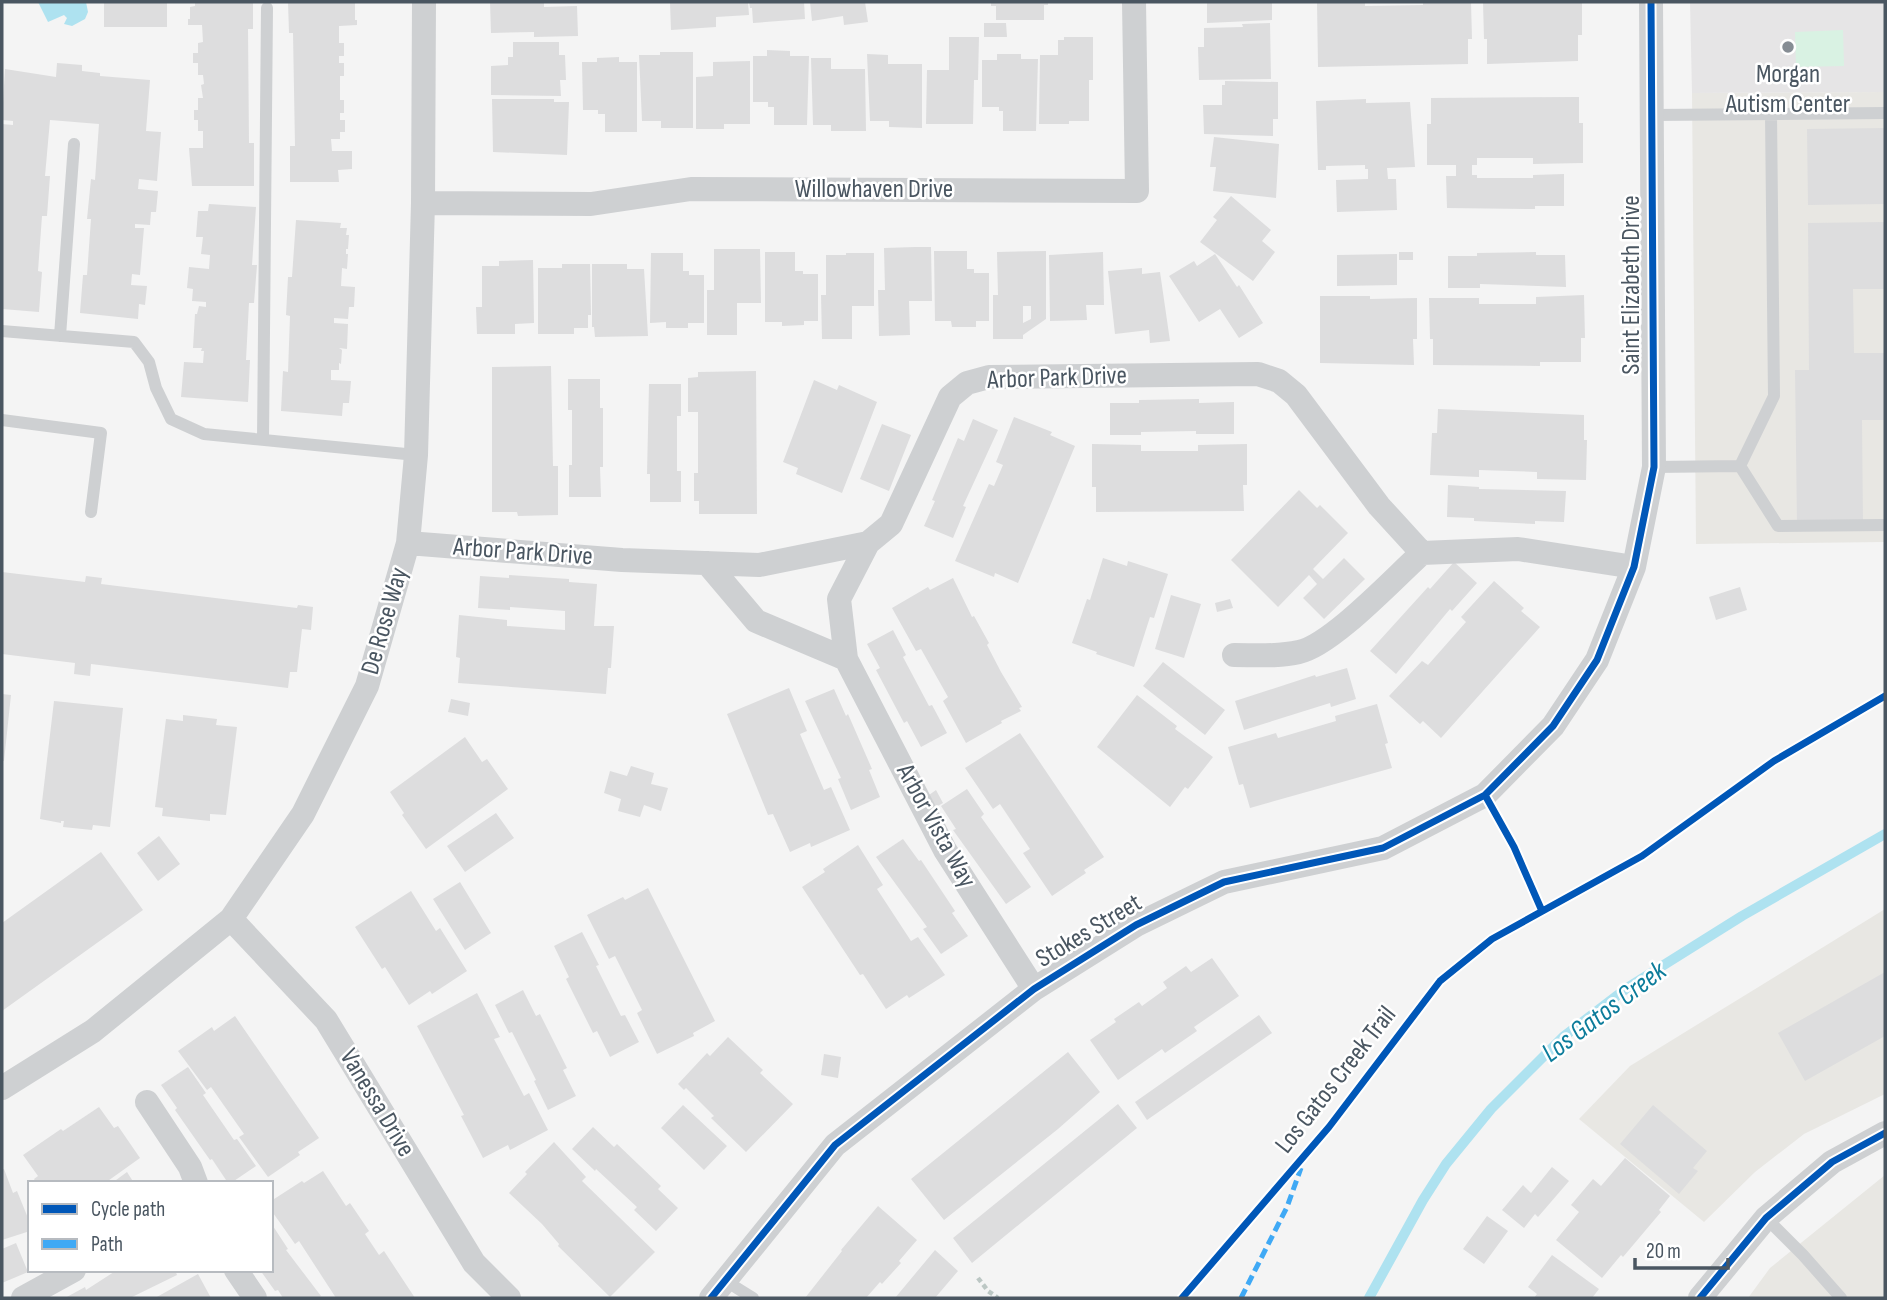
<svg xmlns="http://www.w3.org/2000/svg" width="1887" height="1300" font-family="'Sofia Sans Condensed',sans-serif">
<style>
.commercial{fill:#e8e7e3}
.education{fill:#e6e5e6}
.green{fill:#d9f2e3}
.water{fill:#aee2f0}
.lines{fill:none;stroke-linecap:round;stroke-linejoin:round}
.stream{stroke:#aee2f0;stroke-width:10}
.building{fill:#ddddde;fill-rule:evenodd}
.path{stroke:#bcc7c4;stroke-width:4.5;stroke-dasharray:5 3.5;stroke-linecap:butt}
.lane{stroke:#ced0d2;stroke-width:12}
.street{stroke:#ced0d2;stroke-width:24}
.quiet{stroke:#3fa9f5;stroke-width:5;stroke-dasharray:10 5;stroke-linecap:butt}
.cycleway-casing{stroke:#fff;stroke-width:11}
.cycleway{stroke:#0057b8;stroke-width:7}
.poi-dot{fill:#868d94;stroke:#fff;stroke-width:2.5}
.labels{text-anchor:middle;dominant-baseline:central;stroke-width:5;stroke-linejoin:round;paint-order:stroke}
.poi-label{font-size:26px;fill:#4a5661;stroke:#fff}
.street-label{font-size:26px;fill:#4a5661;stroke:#fff}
.water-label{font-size:28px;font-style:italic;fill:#0c7c9b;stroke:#fff}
</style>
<rect width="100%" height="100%" fill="#f4f4f4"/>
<path class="commercial" d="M1885,92V542L1696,544L1692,93Z
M1885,909V1094L1804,1134L1755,1172L1704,1222L1579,1119L1630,1066Z
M1885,1175V1298H1748L1770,1268Z"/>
<path class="education" d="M1690,2H1885V92L1692,93Z"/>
<path class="green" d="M1843,30L1844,66L1796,67L1795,32Z"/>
<path class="water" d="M38,2H86L88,12L85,19L72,26L64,24L67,18L64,15L48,22Z"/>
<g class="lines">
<path class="stream" d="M1369,1298L1423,1200L1446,1164L1491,1109L1563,1037L1627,988L1742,916L1885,834"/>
</g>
<path class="building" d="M104,2H167V27H104Z
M195,2H253V29H248L249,143H254V186H192L189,148H203V131H198V120H194V110H198V98H203L201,85L204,84L203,75H198V63H193V53H198V43L203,42L202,25H188V19H190V7L195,6Z
M288,2L355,3V20H357V25L339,26V43H344V56H339V63H344V76H340V100H344V113H340V120H345V132H340V139H331L332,151H352V169L338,170L339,182H290V146H295L293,33H289Z
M490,2H544V7L577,6L578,36L534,37V32L491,33Z
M695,2H748L749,15L716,17V27L671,30L670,3Z
M749,2H804L805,19L753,23L752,8H750Z
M810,2H865L868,22L844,25L843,16L812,21Z
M991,2H1048V5H1044V20H996V6H991Z
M1207,2H1272V20L1207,23Z
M1317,2H1365V6L1423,5V2H1471L1472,39H1468V64L1318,67Z
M1483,2H1582V35H1578V61L1487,64V39H1484Z
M984,23H1006L1007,37H984Z
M1270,23L1271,79L1199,80L1198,47H1204V28L1243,27L1242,24Z
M949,37H979L978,80H974L973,124H926L927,70H949Z
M1064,37H1093V80H1089V121H1069V124H1039L1040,55H1058V40H1064Z
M513,42H559V55H565L566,80H560L561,96L491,95V66L508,65V57H513Z
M767,50L790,51V56H809L807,125H774V107H768V102H753V56H767Z
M660,52H693V128H661V121H642L639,55H660Z
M867,54L888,55V64H922V128L889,127V121H870Z
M997,54H1021V59H1038L1036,131H1003V111H999V107H982V60H997Z
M619,57V62H637V132H605V114H598V110H583L582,62H597V58Z
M811,58H831V69H865L866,131H831V125H813Z
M750,61V124H724V129H696V77L713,76V62Z
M57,63L82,65V71L100,73V76L150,80L146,131L161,132L157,181L139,179L138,189L158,191L156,212H151L150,225L135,224V228H144L140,275L132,274L131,285L147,286L145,305L139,304L138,319L80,313L83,275H87L91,219H87L91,179L95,180L99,124L50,120L45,176H50L47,216H42L38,271L42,272L39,312L2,309V124L13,125V121L2,120L5,69L56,77Z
M1225,81L1278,82V119H1273V136L1204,134L1203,105H1222V85H1225Z
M1579,97V123H1583V163L1533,164V158H1477V165H1472V175H1477V178H1533V175L1564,174V206H1535V209L1447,208L1446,176H1456V165H1427V124H1431V98Z
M492,99H554V102H569L567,155L493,152Z
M1366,99V103L1410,102L1415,167L1387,168L1388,179H1396L1397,210L1337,212L1336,180L1368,179V169H1365V165L1326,166V170H1318L1316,101Z
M1885,128V204L1808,205L1807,129Z
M1214,137L1279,144L1276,198L1213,191L1216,167H1210Z
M1231,196L1271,230L1262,241L1275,252L1253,281L1200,242L1217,220L1213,217Z
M209,204L256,207L252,265H257L254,303H249L246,360H250L248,402L181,397L184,362L203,363L204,351H201L202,348H193L195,314H197L199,306L206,307V302L192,301L193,289L187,288L189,267L209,269L210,255L201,254L203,237H196L198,211H208Z
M296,220L341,223L340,228H347L346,235H349L348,249H346V254H348L347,269L342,268L341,286L355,287L354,307H349L348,319L334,318V323L348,324L347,349L339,348L342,350L341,364L339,363V370H331V380L351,381L349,403H343L342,416L281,411L283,371L288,372L290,316L286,315L288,277H292Z
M1885,222V289H1853L1854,353H1885V420H1862L1863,524H1797L1795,370H1809L1808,223Z
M915,247H931L932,301H909L910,335L879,336L878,290H885L884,248Z
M714,249H760L761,303H737V335H707V290H714Z
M934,251H967V269H974V273H989V321H976V327H952L951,321H935Z
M1046,251V319L1023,335V339H993V295H998L997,252ZM1023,306H1031V319L1023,323Z
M765,252H795V271H803V274H818V321H804V325L782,326V322H765Z
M1103,252L1104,305H1086L1087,320L1050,321L1049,255Z
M1399,252H1413V260H1399Z
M1536,252V255H1565L1566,287L1480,284V288H1448V256H1477V253Z
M651,253H683V271H689V275H704V323H688V328H666V322L650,323Z
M846,253H874V306H852V339H822L821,295H826V255H846Z
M1215,254L1237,287L1239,285L1263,323L1239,338L1220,309L1199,322L1169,276L1194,261L1197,266Z
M1397,254V285L1337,286V255Z
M533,260L534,323L515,324V334H477L476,307H482V266H499V261Z
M562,264H590L591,315H588V328H574V334H538V268H562Z
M592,264H627V269H644L648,336L595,337L594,327H592Z
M1142,268V274L1160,272L1170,341L1150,343L1149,330L1115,334L1108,271Z
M1584,295L1585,338H1581V362H1540V366L1433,365V339H1430L1429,298H1479V304H1536V297Z
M1320,296H1370V299L1417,298V339H1413L1414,365L1320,363Z
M551,366L553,466H558V515L518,516L517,512H492V367Z
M756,371L757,514H699V501H694V473H698V412H688V378L698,377V372Z
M568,379H600V408H603V467H600L601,497H569V465H572V410H568Z
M814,380L837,390L839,385L877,402L842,493L796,474L798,468L783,462Z
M649,384H681V416H677V471H681V502H650V474H647Z
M1199,399V403L1234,402V434H1196V431L1141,432V435H1110V403H1139V400Z
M1438,409L1584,415V440H1587L1586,480L1537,479V472L1479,470V477L1430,475L1432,433H1437Z
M1014,417L1052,432L1050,435L1075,446L1018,583L995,573L994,577L955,561L989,484L994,486L1003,465L996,462Z
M973,419L998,430L963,506L966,507L953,538L924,526L935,501L932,500L958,438L964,441Z
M882,424L911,435L889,491L860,479Z
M1092,444L1141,445V451H1198V445L1247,444V485H1243L1244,511L1096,512V487H1092Z
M1448,485L1479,487V489L1566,491L1564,522L1535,521V524L1474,521V518L1447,517Z
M1299,490L1317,508L1320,505L1348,533L1313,569L1323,579L1344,558L1365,579L1324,619L1303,598L1317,584L1309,575L1278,607L1231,560Z
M1103,558L1127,566L1128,561L1168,574L1154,618L1150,617L1134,667L1096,654L1097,652L1072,643L1087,599L1090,600Z
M1454,562L1477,583L1452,611L1450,609L1396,674L1370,651L1428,587L1430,589Z
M2,572L85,582L86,576L102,578L101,584L297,608L298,605L313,607L311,630L302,629L297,672H290L288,688L91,664L90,676L74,674L75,663L2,654Z
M509,575L569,579V582L597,584L594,626H614L611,668H608L606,694L458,683L460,658L456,657L459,615L507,620V626L565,630V611L510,607V610L478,608L480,576L509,578Z
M953,578L972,617L974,616L989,643L987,645L1001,672L1022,707L1019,708L1021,711L1001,721L1002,723L966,743L943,701L948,697L921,649L916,651L892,608L928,587L930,590Z
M1494,581L1524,608L1521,611L1540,627L1441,738L1423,721L1420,724L1389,696L1422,661L1428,665L1466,622L1461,617Z
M1740,587L1747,610L1716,620L1709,597Z
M1171,595L1201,604L1184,658L1155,649Z
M1230,599L1233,608L1217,612L1215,603Z
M893,630L906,655L903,657L929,706L932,705L947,733L921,747L907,721L904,723L876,670L880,668L867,644Z
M1163,662L1225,710L1205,735L1143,686Z
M1347,668L1356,699L1331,707L1330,703L1244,730L1235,701L1315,675L1316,677Z
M789,688L807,731L800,734L824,790L831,787L850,830L811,847L810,843L790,852L773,814L768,815L727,714Z
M834,689L846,716L848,714L872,769L869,770L880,797L851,810L838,779L841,778L805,701Z
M2,694L11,695L4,761H2Z
M1137,695L1177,726L1175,729L1213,757L1188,789L1185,787L1170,807L1097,747Z
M451,699L470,703L468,716L448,712Z
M54,701L123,708L110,827L93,825L92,830L63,827L64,821H61V823L40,819Z
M1377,704L1388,743L1385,744L1392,768L1250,808L1243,784L1239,785L1228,747L1276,733L1278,738L1336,721L1335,716Z
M183,715L217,719L216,725L237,727L226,815L210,814V821L162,816L163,808L155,807L166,719L183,721Z
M1020,733L1104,857L1084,870L1086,873L1052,896L1023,853L1030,849L1000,804L993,809L965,768Z
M465,737L482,762L487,759L508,789L426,849L402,815L404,813L390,792Z
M631,766L654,773L651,784L668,788L661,811L644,805L640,817L618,811L621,799L604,793L610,771L627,776Z
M967,789L984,814L981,817L1031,887L1006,904L953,830L956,829L941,806Z
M936,790L943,803L936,807L929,795Z
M496,813L514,838L465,872L447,846Z
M159,836L180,864L158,881L137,853Z
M903,839L919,861L921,860L955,911L952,913L968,936L941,954L923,929L927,927L876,857Z
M858,845L883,885L877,889L911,941L918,937L945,975L909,998L907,995L886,1009L863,974L860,975L802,887L825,872L823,869Z
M101,852L143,910L2,1011V923Z
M460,882L491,933L465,950L433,899Z
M648,888L715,1021L693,1033L694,1036L657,1054L637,1013L642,1010L615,956L609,959L587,915L623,897L625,900Z
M411,891L436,931L440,928L467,971L432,994L430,991L409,1005L385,967L382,969L355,927Z
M582,932L599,965L596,966L621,1016L625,1015L639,1042L610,1057L597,1031L593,1033L566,979L569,977L554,946Z
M1212,958L1239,996L1194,1027L1197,1031L1165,1053L1162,1049L1118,1080L1090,1040L1116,1022L1114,1019L1139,1002L1142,1006L1167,988L1163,982L1186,966L1191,972Z
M1885,972V1036L1805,1081L1778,1033Z
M523,990L536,1016L540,1014L567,1068L563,1070L576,1096L548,1110L534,1081L536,1080L512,1032L509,1033L495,1005Z
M477,993L500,1037L494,1039L524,1096L529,1093L548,1130L510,1150L508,1145L483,1158L461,1116L464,1115L417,1026Z
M1259,1015L1272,1033L1147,1120L1135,1102Z
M235,1016L319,1138L298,1152L300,1155L268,1177L239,1137L244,1134L211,1087L207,1090L178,1051L212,1027L214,1031Z
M728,1037L763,1070L760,1073L793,1104L746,1152L711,1118L714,1116L686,1088L684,1090L678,1084L707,1053L710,1056Z
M1068,1052L1100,1092L1058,1129L944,1220L911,1179Z
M824,1054L841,1057L838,1078L821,1075Z
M188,1067L206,1093L203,1095L234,1140L237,1139L256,1166L231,1183H228L212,1159L210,1160L175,1110L177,1108L161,1085Z
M1118,1104L1137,1128L972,1263L953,1238Z
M683,1105L727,1146L704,1170L661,1128Z
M1653,1105L1707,1151L1693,1168L1698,1171L1679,1194L1620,1144Z
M99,1107L114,1128L118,1126L140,1158L105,1183H36L34,1179L38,1176L23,1155L61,1129L63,1131Z
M593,1127L614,1147L617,1144L661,1186L658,1189L678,1208L656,1231L634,1210L637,1207L596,1169L595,1171L572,1149Z
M554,1142L586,1177L582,1181L655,1252L610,1297L558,1246L559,1244L542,1224L509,1193L527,1174L525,1172Z
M1625,1158L1670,1196L1659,1210L1661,1212L1623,1257L1621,1255L1602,1278L1556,1240L1579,1212L1571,1205L1593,1179L1601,1186Z
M1552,1167L1569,1181L1538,1217L1535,1214L1524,1228L1502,1210L1523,1185L1531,1193Z
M2,1169H4L13,1193L17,1191L30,1223V1231L2,1240Z
M323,1171L346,1206L350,1203L369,1231L365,1234L379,1255L384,1251L415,1298H336L299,1241L295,1244L271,1210V1201L302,1181L304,1183Z
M127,1172L134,1183H112Z
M878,1206L917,1240L899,1261L901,1263L882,1284L880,1282L866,1298H805L842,1251L841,1250Z
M1487,1216L1508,1231L1484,1264L1463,1249Z
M271,1223L288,1249L286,1250L321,1296L318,1298H283L278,1290L275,1291L260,1270H271Z
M16,1243L28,1272L2,1283V1249Z
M935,1250L958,1271L935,1298H895Z
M1552,1255L1599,1289L1592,1298H1534L1537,1294L1528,1287Z
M117,1270H175L177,1275L130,1298H65L85,1287L86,1290Z
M198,1274L211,1298H155Z"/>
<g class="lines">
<path class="path" d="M978,1278L988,1291L998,1298"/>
<path class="lane" d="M1652,115L1885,113
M2,331L134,342L149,362L156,388L171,419L204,434L416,455
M60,336L74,144
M2,420L101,433L91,512
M263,439L267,8
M1740,466L1774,396L1771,114
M1740,466L1778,526L1885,525
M1654,467L1740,466
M1766,1218L1803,1255L1841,1298
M724,1280L753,1298"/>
<path class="street" d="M423,203L591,204L691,189L1137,191L1134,2
M408,543L622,560L759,565L868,543L891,524L950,397L967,383L989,377L1258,374L1279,381L1296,395L1379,506L1422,553L1518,549L1634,567
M707,563L756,621L846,659L839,599L868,543
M1234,655C1255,655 1278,657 1299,652C1332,645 1394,578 1422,553
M846,659L945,850L1034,989
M231,919L326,1020L474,1263L509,1298
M2,1088L93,1031L231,919L303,814L367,686L408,543L416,455L423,203L424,2
M147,1102L190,1167L196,1183
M236,1270L255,1298
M23,1298L74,1270
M711,1298L835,1145L1034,989L1136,925L1224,882L1383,848L1485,795L1553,726L1597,660L1634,567L1654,467L1651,2
M1700,1298L1766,1218L1832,1162L1885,1133"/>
<path class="quiet" d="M1241,1298L1287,1207L1301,1168"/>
<g class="cycleway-casing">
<path id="cycleway" d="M1485,795L1514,847L1542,911
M711,1298L835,1145L1034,989L1136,925L1224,882L1383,848L1485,795L1553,726L1597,660L1634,567L1654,467L1651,2
M1182,1298L1329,1127L1440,981L1492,939L1642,856L1774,761L1885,696
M1700,1298L1766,1218L1832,1162L1885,1133"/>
</g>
<use href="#cycleway" class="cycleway"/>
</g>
<circle class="poi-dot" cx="1788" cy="47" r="7"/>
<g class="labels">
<g class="poi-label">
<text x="1788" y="74">Morgan<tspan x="1788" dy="30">Autism Center</tspan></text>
</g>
<g class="street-label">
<text x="874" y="189">Willowhaven Drive</text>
<text transform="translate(1631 285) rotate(-90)">Saint Elizabeth Drive</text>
<text transform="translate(1057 378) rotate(-2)">Arbor Park Drive</text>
<text transform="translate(523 552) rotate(4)">Arbor Park Drive</text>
<text transform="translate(385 621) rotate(-74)">De Rose Way</text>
<text transform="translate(936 826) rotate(61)">Arbor Vista Way</text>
<text transform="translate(1089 931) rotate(-31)">Stokes Street</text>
<text transform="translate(1336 1080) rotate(-52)">Los Gatos Creek Trail</text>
<text transform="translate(377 1103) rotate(59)">Vanessa Drive</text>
</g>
<g class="water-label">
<text transform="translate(1604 1012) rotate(-37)">Los Gatos Creek</text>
</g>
</g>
<rect width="1887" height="1300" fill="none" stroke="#4a5661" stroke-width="7"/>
<rect x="28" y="1181" width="245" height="91" fill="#ffffff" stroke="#b7bbc0" stroke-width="2"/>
<rect x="42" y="1204" width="35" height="10" fill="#0057b8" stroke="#b7bbc0" stroke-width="2"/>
<text x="91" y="1216" font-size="21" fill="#4a5661">Cycle path</text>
<rect x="42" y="1239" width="35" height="10" fill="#3fa9f5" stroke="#b7bbc0" stroke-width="2"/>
<text x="91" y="1251" font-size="21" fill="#4a5661">Path</text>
<path d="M1635 1258v10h93v-10" fill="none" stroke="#4a5661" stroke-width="3.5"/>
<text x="1646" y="1258" font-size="21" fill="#4a5661" stroke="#ffffff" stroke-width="5" paint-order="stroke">20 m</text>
</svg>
